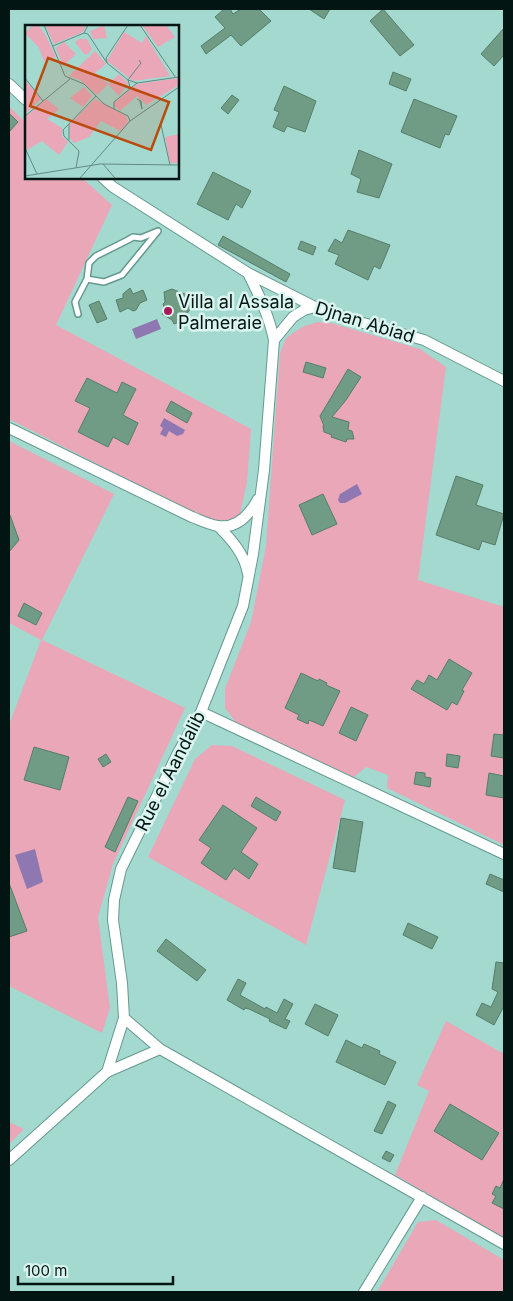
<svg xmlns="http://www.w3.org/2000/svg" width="513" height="1301" font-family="Inter,sans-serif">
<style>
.green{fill:#e9a7b8}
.water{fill:#8f77b1}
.building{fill:#709b85;stroke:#547e6a}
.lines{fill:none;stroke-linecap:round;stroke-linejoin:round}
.service-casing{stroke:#659990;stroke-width:8}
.minor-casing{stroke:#659990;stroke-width:12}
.service{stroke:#fff;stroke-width:5}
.minor{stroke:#fff;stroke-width:10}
.poi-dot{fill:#a91956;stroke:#daf4ef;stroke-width:2}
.labels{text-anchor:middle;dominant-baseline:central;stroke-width:5;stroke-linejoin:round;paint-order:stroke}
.poi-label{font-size:18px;fill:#021512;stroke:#daf4ef;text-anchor:start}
.street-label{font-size:18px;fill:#021512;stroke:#daf4ef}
.inset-road{fill:none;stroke:#638b84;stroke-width:1}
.view{fill:#ba4b0d;fill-opacity:0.15;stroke:#ba4b0d;stroke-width:2.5}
.inset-edge{fill:none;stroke:#021512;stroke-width:2.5}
</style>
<rect width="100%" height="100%" fill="#a4d9d0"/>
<path class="green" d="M9,106L26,123V178H82L112,205L56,325L251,429L247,482L240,514L231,520H207L9,419Z
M317,322L331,323L420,349L446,367L418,580L504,607V845L387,788L388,775L366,767L354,777L237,724L225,708V689L251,622L266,546L280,353L286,338L302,327Z
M9,441L114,494L42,640L185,708L113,864L98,917L110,1008L102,1033L9,986V725L41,640L9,623Z
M212,745L232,746L345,800L306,945L148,857L195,759Z
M446,1021L504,1054V1238L395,1175L429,1091L417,1085Z
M9,1122L24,1129L9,1144Z
M436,1220L504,1260V1292H377L418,1222Z"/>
<path class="water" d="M157,319L161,329L136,339L132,329Z
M164,418L185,430L183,434L177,436L169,431L166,437L160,434L163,428L160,426Z
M357,484L362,494L345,503H340L338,500L340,494Z
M35,849L43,882L27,889L15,855Z"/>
<path class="building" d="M224,9H230L233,14L241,9H259L271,21L241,46L231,35L206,54L201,46L225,28L215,17Z
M309,9H330L324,19Z
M383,9L414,45L400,56L370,21Z
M504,28V55L494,66L481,54Z
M393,72L411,79L406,91L389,84Z
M284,86L316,101L305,132L287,126L284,132L273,127L279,112L274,110Z
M232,95L239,100L228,114L221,108Z
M414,99L457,116L449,135L445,134L440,148L401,132Z
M9,113L18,122L9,132Z
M359,150L392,164L379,198L357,192L361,179L351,174Z
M213,172L251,191L242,208L236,204L228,220L197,204Z
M348,230L390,245L380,269L374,266L368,280L335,264L339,255L328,251L335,239L342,243Z
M223,236L290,274L286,282L218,245Z
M301,241L316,247L313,255L298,249Z
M130,288L133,294L143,290L147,300L140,303L136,310L133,311L128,308L120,312L116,300L123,298V294Z
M172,289L187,295L192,307L181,321L174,324L172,320L162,314L165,310L163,304L165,302L164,292Z
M99,301L107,319L97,323L89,305Z
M306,362L326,368L323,378L303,372Z
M348,369L361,377L346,400L332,417L349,422L348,430L352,431L354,439H347L346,442L331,437L332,435L324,432L323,426H324L320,416Z
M87,378L117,393L122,382L136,389L123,415L138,423L128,445L113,437L108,447L78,432L90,408L75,401Z
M171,401L192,413L187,423L166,411Z
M456,476L483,485L476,505L504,514L495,545L482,541L479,550L436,535Z
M323,494L337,524L312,535L299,505Z
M10,515L19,540L9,552V516Z
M24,603L42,613L36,625L18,616Z
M449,659L472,673L462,690L464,691L457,705L452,702L447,710L411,689L417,680L424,684L429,675L437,680Z
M301,673L318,681L319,679L327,683L326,685L340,691L323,726L309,720L308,724L297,719L299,715L285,708Z
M351,707L368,715L356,741L339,733Z
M494,734L504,735V758L491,756Z
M34,747L69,757L60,790L24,780Z
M106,754L111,762L103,767L98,759Z
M447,754L460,756L458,768L446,766Z
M416,772L425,773V777L431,778L430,787L414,784Z
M489,773L504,776V798L486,795Z
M128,797L138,801L115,852L105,847Z
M256,797L281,812L276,821L251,806Z
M223,805L257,828L241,852L258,864L249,879L234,868L226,880L201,863L211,848L199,840Z
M341,818L363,822L355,872L333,868Z
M490,874L504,880V892L486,884Z
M9,883L27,931L9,937Z
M408,923L438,937L432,949L403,935Z
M166,939L206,970L197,981L157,951Z
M496,962L504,963V1006L494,1025L476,1015L482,1003L491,1007L498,992L492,989Z
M238,979L246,983L240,995L265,1009L266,1007L277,1013L284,999L293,1004L285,1019L290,1021L286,1029L269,1021L270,1019L249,1009L245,1008L244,1010L227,1000Z
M315,1004L338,1015L328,1036L305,1024Z
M346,1040L362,1048L364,1044L380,1051L379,1054L396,1062L385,1085L336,1062Z
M388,1101L396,1105L382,1134L374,1131Z
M450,1104L499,1133L482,1160L434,1131Z
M386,1151L394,1155L390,1162L382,1158Z
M504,1179V1209L492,1203L496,1196L492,1194L496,1186L500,1188Z"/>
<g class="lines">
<g class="service-casing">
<path id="service" d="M78,314L75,302L87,279L89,263L96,256L128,240L133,237L141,238L158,231L122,275L104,282L87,279"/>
</g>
<g class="minor-casing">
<path id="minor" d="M9,84L26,100
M103,178L113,187L248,273L315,307L356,321L424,340L504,381
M248,273C259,295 269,316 274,340
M9,428L192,517C200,520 210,525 218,526C238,529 250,514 258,499
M219,527C232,540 245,555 248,574
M201,712L504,854
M124,1018L160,1049L504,1244
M107,1072L160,1049
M9,1160L107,1072L124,1018L122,983L113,920L114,900L121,869L178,753L201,712L243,606L253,554L264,470L274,340L293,317L304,310L315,307
M364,1292L422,1197"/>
</g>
<use href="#service" class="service"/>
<use href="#minor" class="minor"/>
</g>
<circle class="poi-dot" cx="168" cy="311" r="5"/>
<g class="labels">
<g class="poi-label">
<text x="178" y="301">Villa al Assala<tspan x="178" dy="21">Palmeraie</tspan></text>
</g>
<g class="street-label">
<text transform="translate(365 322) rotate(17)">Djnan Abiad</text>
<text transform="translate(170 771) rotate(-63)">Rue el Aandalib</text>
</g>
</g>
<g transform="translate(25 25)">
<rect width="154" height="154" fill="#a4d9d0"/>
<path d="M8,0H13L21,11L31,32L19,36L14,23L0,8ZM20,0H61L58,7L29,19ZM79,0L82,13L68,14L65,6ZM117,0H141L150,12L133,22ZM99,7L117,18L121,11L145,51L108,56L82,36ZM54,14H62L67,24L63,29H59L50,17ZM39,17L51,29L38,41L31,23ZM70,26L81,39L70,48L83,59L94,49L103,58L94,71L83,59L72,70L55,55L44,51ZM154,53V60L121,80L112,71L95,86L88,79L112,59ZM0,55L16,74L0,89ZM59,62L67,71L58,82L45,73ZM21,74L34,84L22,94L37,103V111L43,117L34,130L17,116L2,125L0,121L1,91ZM70,74L101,91L103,97L95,106L76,96L64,112L49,118L45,113L44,100ZM154,109V138H145L140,112Z" fill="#e9a7b8"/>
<path class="inset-road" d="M19,0L40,51L59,59L79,79L103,91L105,96M115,0L151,53M59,8L63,9L82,38L103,55L112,58M28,21L59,8L63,0M82,38L81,33L103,0M0,53L18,76M105,62L103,55L116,38L114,35M112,74L116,76L117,84L115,76M89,84V77L112,58L154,52M0,91L45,54M44,99V115M136,100L145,140M0,123L12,149M78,139L90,153M51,143L54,126L39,111L38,105L71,71M0,151L75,139L154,140M55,153L105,96L154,62"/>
<path class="view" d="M23,33L144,77L126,125L5,81Z"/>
<rect width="154" height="154" class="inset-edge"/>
</g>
<rect width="513" height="1301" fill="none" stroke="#021512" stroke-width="20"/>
<path d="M18 1276v8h155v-8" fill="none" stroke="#021512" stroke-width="2.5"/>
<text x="25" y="1276" font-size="15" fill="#021512" stroke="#daf4ef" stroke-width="4" paint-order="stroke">100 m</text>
</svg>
